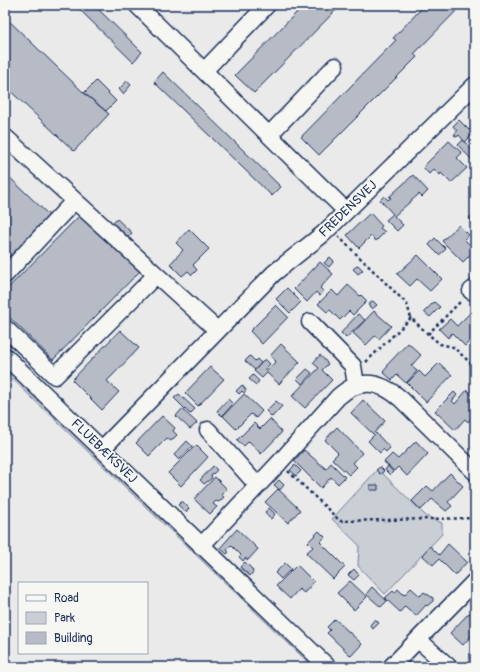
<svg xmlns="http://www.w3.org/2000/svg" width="480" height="672" font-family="Pangolin,sans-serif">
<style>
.green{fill:#caced5;stroke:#727e9a}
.building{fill:#b6bbc6;stroke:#1b2f5e}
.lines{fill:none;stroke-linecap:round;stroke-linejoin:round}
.minor-casing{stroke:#1b2f5e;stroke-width:19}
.path{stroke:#1b2f5e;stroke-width:2.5;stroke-dasharray:3 3;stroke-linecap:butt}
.minor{stroke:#f6f6f2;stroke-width:16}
.labels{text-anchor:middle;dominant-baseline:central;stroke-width:3.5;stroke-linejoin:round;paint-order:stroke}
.street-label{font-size:13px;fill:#1b2f5e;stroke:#f6f6f2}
</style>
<rect width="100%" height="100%" fill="#e9eae9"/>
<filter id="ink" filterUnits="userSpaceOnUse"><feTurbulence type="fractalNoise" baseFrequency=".025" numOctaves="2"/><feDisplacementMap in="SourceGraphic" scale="8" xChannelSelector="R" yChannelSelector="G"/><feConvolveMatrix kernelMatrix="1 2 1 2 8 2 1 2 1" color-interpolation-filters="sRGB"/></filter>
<g filter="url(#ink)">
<path class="green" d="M5,366L318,667H313L5,372Z
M378,469L426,516L442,523V534L385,594L358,566L359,545L332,519Z"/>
<path class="building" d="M75,5H94L142,52L133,62Z
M304,5H341L254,93L235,75Z
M425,5H462L414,54L417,57L319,155L301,137L396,40L393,38Z
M5,17L84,93L109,114L74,151L5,86Z
M163,72L281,187L272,196L154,82Z
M96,81L116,101L106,111L84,93Z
M127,81L131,85L123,94L119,89Z
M459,120L469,130L475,124V140L471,136L465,142L459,135L457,137L454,135L457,131L453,126Z
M463,140L475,153V159L473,161L458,145Z
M449,141L462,153L457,158L467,168L451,183L441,173L440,175L434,169L429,174L423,167Z
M5,173L51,217L5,264Z
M413,175L428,191L422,197L419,194L394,216L403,225L397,231L386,220L393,214L380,200L384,196L388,200L391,198L389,197Z
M83,212L141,270L53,360L5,313V291Z
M475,212V224L469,218Z
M370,213L382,226L380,228L385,232L376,241L371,236L359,248L347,235Z
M117,219L132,233L128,237L113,223Z
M459,225L469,235L464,239L475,250L463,262L442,241Z
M189,229L209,249L193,265L197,270L192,275L188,271L182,276L170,264L183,250L176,243Z
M435,238L446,249L439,255L429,245Z
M418,255L442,279L430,291L417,279L410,286L397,274Z
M330,257L334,261L329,267L324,263Z
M320,262L333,274L320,288L324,292L320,296L316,292L307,302L294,289Z
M358,265L363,270L358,274L353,269Z
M348,285L360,296L361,295L367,301L353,315L349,311L340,320L330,310L327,312L318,304L332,290L338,296Z
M287,288L301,302L290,313L276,299Z
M373,301L377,305L372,309L368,305Z
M434,302L440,307L430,317L424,312Z
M276,305L288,317L262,344L250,331Z
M475,308V335L465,346L452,333L448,338L439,329L450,319L457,326Z
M374,311L391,326L379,339L375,336L366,345L353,333Z
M358,314L365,320L346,338L341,333Z
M120,330L139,348L107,381L119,392L102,410L72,380Z
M408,343L421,355L411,366L417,371L406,383L397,375L392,380L383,372L388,366L387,365Z
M281,344L300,362L279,384L267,373L262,378L254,371L265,359L270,364L264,370L266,372L276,361L270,356Z
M320,355L328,364L322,370L332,380L305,408L292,396L319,368L313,363Z
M250,356L255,361L257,359L261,363L255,370L245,361Z
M439,363L452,375L426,402L407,383L419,371L425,377Z
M210,367L224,379L198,406L185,393Z
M307,369L312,373L302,384L297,379Z
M253,375L259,381L256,385L249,379Z
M242,385L246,390L244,393L242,391L239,394L236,391Z
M467,390L475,398V408L474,410L475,414L468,422L465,419L455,430L435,411L454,392L457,395L452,401L455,404Z
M179,394L195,409L190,414L174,398Z
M244,394L262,411L256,418L251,414L236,429L223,416Z
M228,399L233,404L222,416L217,411Z
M363,400L385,421L373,434L351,413Z
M276,401L282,406L272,417L266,411Z
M182,409L197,423L190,429L176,416Z
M162,416L175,428L173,431L177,435L171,441L167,438L149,456L136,443Z
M270,419L282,432L261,454L249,441L244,446L237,440L254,423L260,429Z
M337,427L362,453L353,463L357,467L349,475L332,459L338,453L325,440Z
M376,433L390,448L386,452L383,449L380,453L368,441Z
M187,441L192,446L179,460L174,455Z
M416,441L428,454L407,476L398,467L394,471L384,462L392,454L398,459Z
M196,445L208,457L181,486L168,473Z
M304,450L326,469L331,463L345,477L338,484L331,477L321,488L294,461Z
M295,465L301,471L296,476L290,470Z
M213,466L217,470L211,476L212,478L204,484L200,480Z
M388,466L393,472L390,475L385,470Z
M380,467L384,471L380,474L376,470Z
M450,473L463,486L448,502L452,506L446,511L432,499L421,510L412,501L427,486L433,491Z
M215,477L227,489L221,495L224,497L219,502L216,501L213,504L217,507L210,514L194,499Z
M279,480L284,485L280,490L274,485Z
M370,485H378V490H370Z
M278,489L300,510L288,523L265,502Z
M182,501L189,508L186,512L178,505Z
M269,508L275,514L271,519L265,512Z
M237,529L258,549L248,560L245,558L243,561L239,557L241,555L231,545L227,550L229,552L227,554L220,548Z
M319,531L325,537L320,542L345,567L333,579L306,553L313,547L308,542Z
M448,544L467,562L455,575L439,559L433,565L422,555L430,546L439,555Z
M245,562L252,569L253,572L250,576L240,567Z
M285,563L291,569L281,579L275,573Z
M297,565L314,582L304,593L299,589L290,599L276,586Z
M354,569L359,575L354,580L348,575Z
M350,581L367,597L354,610L337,593Z
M372,587L387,601L381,607L366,594Z
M411,588L420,596L424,592L433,598V601L427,606L426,605L416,616L405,606L400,612L385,598L393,591L395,593L398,589L404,595Z
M469,613L475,619V632L463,645L450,633Z
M335,619L362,644L351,656L327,633L330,630L327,627Z
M375,619L379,623L373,629L370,625Z"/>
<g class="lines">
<g class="minor-casing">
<path id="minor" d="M137,5L346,211
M204,71L267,5
M269,135L335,66
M5,137L217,330
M5,275L74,201
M471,291L475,288
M310,322L353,366L356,385
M5,328L55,376L156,275
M5,356L328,667
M208,430L257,485
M102,449L274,273L323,234L475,85
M201,546L279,463L338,397C360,377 380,381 401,399L475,472
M419,639L423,644L449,667
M391,667L475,581"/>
</g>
<path class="path" d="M338,236L407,304L411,318L428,334L440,344L453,347L475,367
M428,334L461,301
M366,362L411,318
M288,471L340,521L475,518"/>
<use href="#minor" class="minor"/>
</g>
</g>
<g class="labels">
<g class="street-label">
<text transform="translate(348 209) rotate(-44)">FREDENSVEJ</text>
<text transform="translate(104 451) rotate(44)">FLUEBÆKSVEJ</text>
</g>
</g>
<rect width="480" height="672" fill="none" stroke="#f6f6f2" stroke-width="20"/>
<rect x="10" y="10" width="460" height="652" fill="none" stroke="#1b2f5e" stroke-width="1.5" filter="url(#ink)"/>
<rect x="18" y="582" width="130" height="72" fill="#f6f6f2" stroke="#9ea6b7"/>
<rect x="26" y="595" width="20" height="6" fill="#f6f6f2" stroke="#9ea6b7"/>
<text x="54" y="602" font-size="12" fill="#1b2f5e">Road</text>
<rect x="26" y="612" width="20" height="12" fill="#caced5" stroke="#9ea6b7"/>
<text x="54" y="622" font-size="12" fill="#1b2f5e">Park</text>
<rect x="26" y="632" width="20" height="12" fill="#b6bbc6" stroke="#9ea6b7"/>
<text x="54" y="642" font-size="12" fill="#1b2f5e">Building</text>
</svg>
